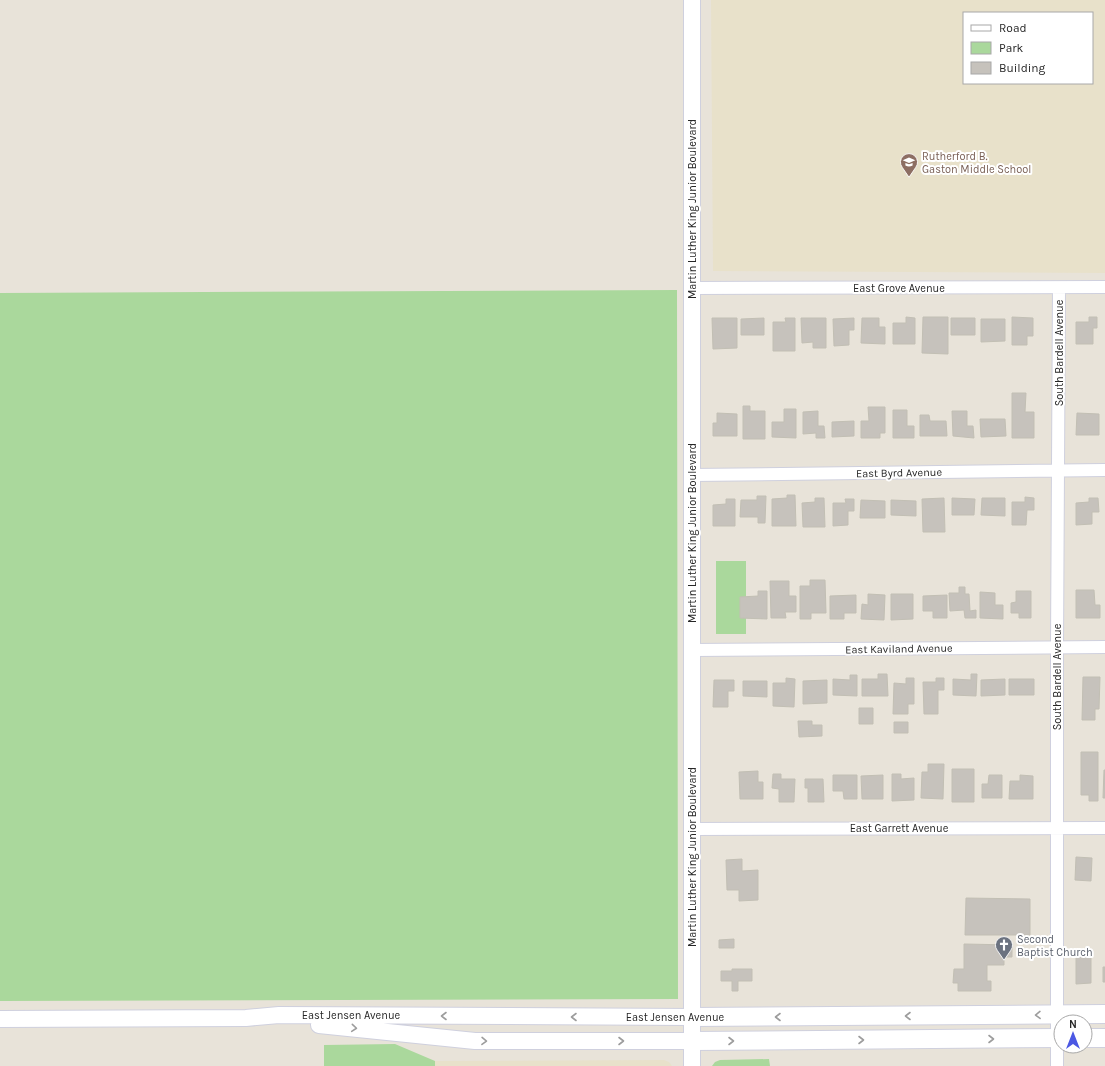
<svg xmlns="http://www.w3.org/2000/svg" width="1105" height="1066" font-family="Karla,sans-serif">
<style>
.education{fill:#e8e1ca;fill-rule:evenodd}
.green{fill:#aad89c}
.building{fill:#c6c2bc;stroke:#c2bfb4}
.lines{fill:none;stroke-linecap:round;stroke-linejoin:round}
.minor-casing{stroke:#cfd0de;stroke-width:14}
.tertiary-casing{stroke:#cfd0de;stroke-width:18}
.secondary-casing{stroke:#cfd0de;stroke-width:20}
.minor{stroke:#fff;stroke-width:12}
.tertiary{stroke:#fff;stroke-width:16}
.secondary{stroke:#fff;stroke-width:18}
.oneway{stroke:#9d9d9d}
.labels{text-anchor:middle;dominant-baseline:central;stroke-width:4;stroke-linejoin:round;paint-order:stroke}
.education-label{font-size:11px;fill:#785e54;stroke:#fff;text-anchor:start}
.street-label{font-size:11px;fill:#262626;stroke:#fff}
.worship-label{font-size:11px;fill:#5b616d;stroke:#fff;text-anchor:start}
</style>
<rect width="100%" height="100%" fill="#e8e3d9"/>
<path class="education" d="M711,0H1105V273L713,271ZM964,13H1092V83H964Z
M664,1060L669,1062L672,1066H435V1061Z"/>
<path class="green" d="M677,290L678,999L0,1001V293Z
M716,561H746V634H716Z
M395,1044L435,1061V1066H324V1045Z
M769,1059L770,1066H712L715,1062L720,1060Z"/>
<path class="building" d="M906,317L915,318V344H893V323H906Z
M923,317H948V354L922,353Z
M1012,317L1033,318V336H1027V345H1012Z
M1089,317H1097V328H1093V344H1076V322H1089Z
M712,318H737V348L713,349Z
M764,318V335H741V319Z
M785,318H795V351H773V322H786Z
M801,318H826V348H813V342L802,343Z
M854,318V330H849V345L834,346L833,319Z
M862,318H879V327H885V344L861,343Z
M951,318H975V335H951Z
M981,319H1005V341L981,342Z
M1012,393H1026L1025,412H1034V438H1012Z
M743,406H750V411H765V439H743Z
M868,407H885V433H880V438H861V421H869Z
M784,409H796V438L772,437V422H784Z
M893,410H907V426H914V438H893Z
M818,411V426H824L825,438H816V433L803,434V412Z
M952,411H967V426H973L974,438L953,436Z
M717,413L737,414V436H713V423H717Z
M1077,413L1099,414V435H1076Z
M920,415H929L930,421H946L947,436H920Z
M980,419H1005L1006,436L981,437Z
M854,421V436L832,437V422Z
M787,495H795L796,526H772V499L787,498Z
M757,496H766L765,523H758V517H740L741,500H757Z
M1025,497L1034,498V510H1027L1026,525H1012V502H1025Z
M815,498H824L825,527H803L802,503L815,502Z
M944,498L945,532H923L922,499Z
M952,498L975,499L974,515H952Z
M982,498H1005V516L981,515Z
M1089,498H1098L1099,512H1092V524L1076,525V503L1089,502Z
M726,499H735V526H713V505L726,504Z
M845,499H854V511H848V525L833,526V503H846Z
M861,500L885,501V518H860Z
M891,500L916,501V516L891,515Z
M810,580H825L826,613H811V619H800V586H810Z
M770,581H789V596H796V612H785L786,618H771Z
M959,587H965V594H969L970,611L976,610V618H965L964,610L950,611L949,593H959Z
M1076,590H1094L1095,605H1100V618H1076Z
M758,591H767V619L740,618V597L758,596Z
M1016,591H1031V618H1019V613H1011V603L1016,602Z
M980,592L995,593V605H1003V619L980,618Z
M868,594L885,595L884,620L861,619L862,604L868,605Z
M891,594H913V619L891,620Z
M856,595V613H844V619H830V596Z
M947,595V618H933V611H923V596Z
M878,674H887L888,696H862V679H878Z
M971,674H977L976,696L953,695V679L971,680Z
M850,675H857V696L833,695V679L850,680Z
M1083,677H1100L1099,709H1095V720H1082Z
M786,678L795,679L794,707L773,706V683H786Z
M906,678H914V704H908V714H893L894,683L906,684Z
M936,678H944V690H938V714H924L923,682H936Z
M1005,679V695L981,696V680Z
M1009,679H1034V695H1009Z
M714,680H734V691H728V707H713Z
M827,680V703L803,704V681Z
M743,681H767V697L743,696Z
M859,708H873V724H859Z
M798,721H812V725H822V736L799,737Z
M894,722H908V733H894Z
M1081,752H1098V801H1089V795H1081Z
M928,764H944L943,799L921,798L922,772H928Z
M952,769H974V802H952Z
M1104,770H1105V798H1103Z
M758,771V782H763V799H740L739,772Z
M773,774H781V779H795L794,802H779V789L772,788Z
M892,774H901V779L914,778V800L892,801Z
M833,775H857V799H844L843,791H833Z
M883,775V799H862L861,776Z
M989,775H1002V798H982V784H988Z
M1020,775L1033,776V799H1009L1010,781H1020Z
M805,779H823L824,802H808V788H805Z
M1076,857L1092,858L1091,881L1075,880Z
M742,859V871L758,870V900L739,901V890H727L726,860Z
M966,898L1030,899V935H965Z
M734,939V948H719V940Z
M964,944L1012,945V957H1004V965H987V981H991V991H958V983H953L954,969H964Z
M1076,955H1091V983L1076,984Z
M1103,967H1105V982H1103Z
M732,969H752V981H738V991H732V981H721V971H732Z"/>
<g class="lines">
<g class="minor-casing">
<path id="minor" d="M692,288L1105,287
M692,475L1105,470
M692,650L1105,647
M692,829L1105,828
M1057,1066V647L1059,288"/>
</g>
<g class="tertiary-casing">
<path id="tertiary" d="M692,0V1066
M0,1019L246,1018L279,1015L692,1017
M319,1025L475,1041H692"/>
</g>
<g class="secondary-casing">
<path id="secondary" d="M692,1017L1105,1014
M1085,1038H1105
M692,1041L1061,1038"/>
</g>
<use href="#minor" class="minor"/>
<use href="#tertiary" class="tertiary"/>
<use href="#secondary" class="secondary"/>
</g>
<defs><path id="oneway-chevron" d="M-2-3.5L2.5 0L-2 3.5" fill="none" stroke-width="1.6" stroke-linecap="round" stroke-linejoin="round"/></defs>
<g class="oneway">
<use href="#oneway-chevron" transform="translate(1038 1015) rotate(179)"/>
<use href="#oneway-chevron" transform="translate(444 1016) rotate(-180)"/>
<use href="#oneway-chevron" transform="translate(908 1016) rotate(180)"/>
<use href="#oneway-chevron" transform="translate(574 1017) rotate(-180)"/>
<use href="#oneway-chevron" transform="translate(778 1017) rotate(180)"/>
<use href="#oneway-chevron" transform="translate(354 1028) rotate(5)"/>
<use href="#oneway-chevron" transform="translate(991 1039)"/>
<use href="#oneway-chevron" transform="translate(861 1040)"/>
<use href="#oneway-chevron" transform="translate(484 1041) rotate(1)"/>
<use href="#oneway-chevron" transform="translate(621 1041)"/>
<use href="#oneway-chevron" transform="translate(731 1041)"/>
</g>
<defs>
<g id="school-pin" transform="scale(0.9)"><path d="M0 17L-7.5 6A9.5 9.5 0 1 1 7.5 6Z" fill="#8d6e63" stroke="#fff"/><path d="M0-5L7-2L0 1L-7-2ZM-4 1L0 2.5L4 1V4Q0 6-4 4Z" fill="#fff"/></g>
<g id="church-pin" transform="scale(0.9)"><path d="M0 17L-7.5 6A9.5 9.5 0 1 1 7.5 6Z" fill="#6b7280" stroke="#fff"/><path d="M-1.2-6h2.4v3.5h3.3v2.4h-3.3V6h-2.4V-.1h-3.3v-2.4h3.3Z" fill="#fff"/></g>
</defs>
<g fill-rule="evenodd">
<use href="#school-pin" x="909" y="162"/>
<use href="#church-pin" x="1004" y="945"/>
</g>
<g class="labels">
<g class="education-label">
<text x="922" y="156">Rutherford B.<tspan x="922" dy="13">Gaston Middle School</tspan></text>
</g>
<g class="street-label">
<text transform="translate(692 209) rotate(-90)">Martin Luther King Junior Boulevard</text>
<text x="899" y="288">East Grove Avenue</text>
<text transform="translate(1059 353) rotate(-90)">South Bardell Avenue</text>
<text transform="translate(899 473) rotate(-1)">East Byrd Avenue</text>
<text transform="translate(692 533) rotate(-90)">Martin Luther King Junior Boulevard</text>
<text transform="translate(899 649) rotate(-1)">East Kaviland Avenue</text>
<text transform="translate(1057 677) rotate(-90)">South Bardell Avenue</text>
<text x="899" y="828">East Garrett Avenue</text>
<text transform="translate(692 857) rotate(-90)">Martin Luther King Junior Boulevard</text>
<text x="351" y="1015">East Jensen Avenue</text>
<text x="675" y="1017">East Jensen Avenue</text>
</g>
<g class="worship-label">
<text x="1017" y="939">Second<tspan x="1017" dy="13">Baptist Church</tspan></text>
</g>
</g>
<rect x="963" y="12" width="130" height="72" fill="#ffffff" stroke="#a8a8a8"/>
<rect x="971" y="25" width="20" height="6" fill="#ffffff" stroke="#a8a8a8"/>
<text x="999" y="32" font-size="12" fill="#262626">Road</text>
<rect x="971" y="42" width="20" height="12" fill="#aad89c" stroke="#a8a8a8"/>
<text x="999" y="52" font-size="12" fill="#262626">Park</text>
<rect x="971" y="62" width="20" height="12" fill="#c6c2bc" stroke="#a8a8a8"/>
<text x="999" y="72" font-size="12" fill="#262626">Building</text>
<g transform="translate(1073 1034)"><circle r="19" fill="#ffffff" stroke="#a8a8a8"/>
<path d="M0-3L7 15L0 10L-7 15Z" fill="#4b58e3"/>
<text y="-6" font-size="11" font-weight="bold" text-anchor="middle" fill="#262626">N</text>
</g>
</svg>
